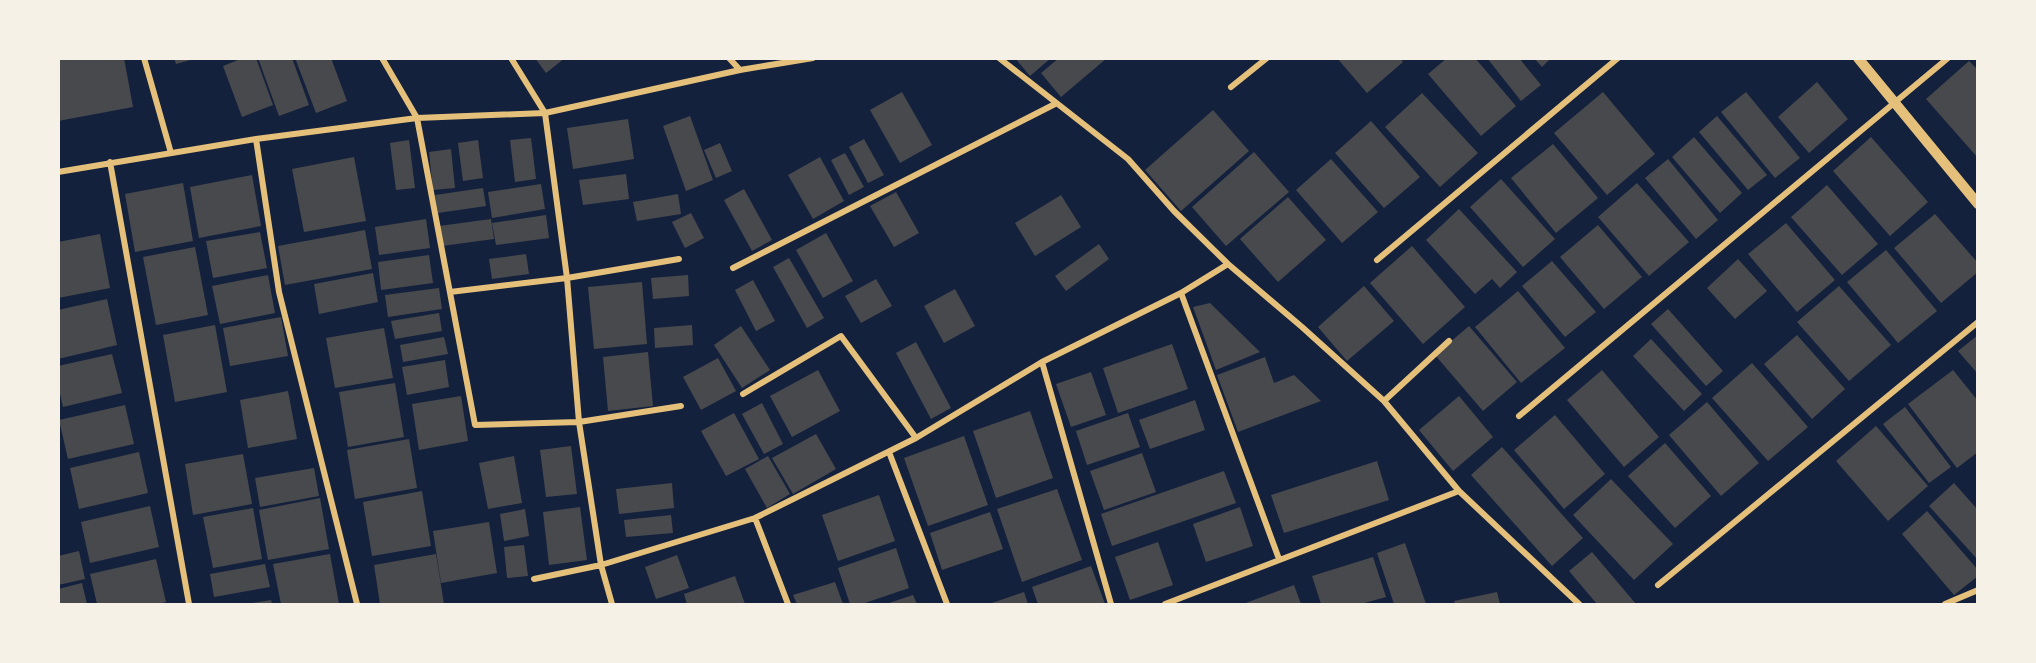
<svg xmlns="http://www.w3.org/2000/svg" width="2036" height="663" font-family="'DejaVu Sans',sans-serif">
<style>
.building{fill:#48494c}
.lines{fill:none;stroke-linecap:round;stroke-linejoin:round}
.minor{stroke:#e5c07b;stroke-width:6}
.tertiary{stroke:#e5c07b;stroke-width:10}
</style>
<rect width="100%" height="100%" fill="#14213d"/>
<path class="building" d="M69,58H124L133,107L58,121V60Z
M174,58H194V59L176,64Z
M243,58H256L273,105L242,117L223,66Z
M258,58H292L309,105L279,116Z
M295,58H331L347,101L316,113Z
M535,58H565L546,73Z
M1015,58H1051L1030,76Z
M1059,58H1107L1061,97L1041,73Z
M1337,58H1400L1403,62L1367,93Z
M1447,58H1475L1516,106L1481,136L1428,74Z
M1487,58H1519L1541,85L1521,101Z
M1534,58H1551L1542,67Z
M1969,61L1978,70V158L1926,99Z
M1817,82L1848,119L1809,153L1778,117Z
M902,92L932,145L900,163L870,110Z
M1603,92L1655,154L1607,195L1554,133Z
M1746,92L1800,158L1775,178L1721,112Z
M1422,93L1478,153L1440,187L1385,127Z
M1213,110L1249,151L1181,211L1145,170Z
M690,116L713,180L686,191L663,126Z
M1717,116L1767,175L1748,190L1699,132Z
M628,119L634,159L573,169L567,128Z
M1371,121L1420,177L1384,208L1335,153Z
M1694,137L1742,193L1720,213L1672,157Z
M1871,137L1928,202L1890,236L1833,171Z
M531,138L536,179L515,182L510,140Z
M864,139L884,175L868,183L849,147Z
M409,140L415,188L396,190L390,143Z
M478,140L483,178L463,181L458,143Z
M720,143L732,171L716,178L704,150Z
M1553,144L1598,198L1556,233L1511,178Z
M451,149L455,188L433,190L429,152Z
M1254,152L1289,192L1226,246L1192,207Z
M845,153L864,187L849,195L831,160Z
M354,157L366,221L304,232L292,169Z
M820,157L844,201L813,219L788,175Z
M1331,159L1378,212L1342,243L1296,190Z
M1668,159L1718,220L1696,239L1645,178Z
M626,174L629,199L583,205L579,180Z
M252,175L261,226L199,238L190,187Z
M1501,179L1555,239L1523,267L1470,207Z
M183,183L193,241L135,252L125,194Z
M1637,183L1689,242L1649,276L1598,217Z
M541,184L545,209L492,218L488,192Z
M1827,185L1878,244L1842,275L1791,217Z
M483,188L486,206L438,213L435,195Z
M744,189L772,240L752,251L724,200Z
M896,192L919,233L894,247L870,206Z
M678,194L681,214L637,221L633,202Z
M1061,195L1081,227L1035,256L1015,223Z
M1288,197L1326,240L1278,282L1240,239Z
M1459,209L1517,272L1500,288L1492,279L1475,294L1426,240Z
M691,213L704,238L685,248L672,222Z
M1935,214L1978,263V272L1941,303L1894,248Z
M546,215L549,238L496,245L492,223Z
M426,219L430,248L379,255L375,227Z
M491,219L494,239L442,246L439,226Z
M1786,223L1835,280L1797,312L1748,254Z
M1598,225L1642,277L1604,309L1560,257Z
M365,230L372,269L285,285L278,246Z
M260,232L267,268L213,278L206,241Z
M826,233L853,281L823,298L796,250Z
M100,234L110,288L58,298V242Z
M1099,244L1109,259L1066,291L1055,276Z
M1412,246L1465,307L1423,344L1370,283Z
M195,247L208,315L156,325L143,257Z
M1886,250L1937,311L1898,343L1847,282Z
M526,254L529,274L492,279L489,259Z
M429,255L433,283L381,290L378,262Z
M789,258L824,318L807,328L773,267Z
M1738,259L1767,291L1735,319L1707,288Z
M1552,261L1596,312L1565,337L1522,286Z
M373,273L378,302L319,314L314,284Z
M268,275L275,313L220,324L212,286Z
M688,275L689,296L653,299L651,278Z
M876,279L892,306L861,323L845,296Z
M753,280L775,321L756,331L735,290Z
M642,282L647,344L594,349L588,287Z
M1364,286L1394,321L1347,361L1318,327Z
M1839,286L1891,345L1849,381L1797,322Z
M439,288L442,309L388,317L385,295Z
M955,289L975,326L944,343L924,306Z
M1518,291L1565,348L1521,383L1475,327Z
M107,299L117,345L58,359V310Z
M1210,303L1260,352L1216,370L1193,307Z
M1668,309L1723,371L1706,386L1651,324Z
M439,313L442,331L395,339L391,321Z
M281,317L288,356L230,366L223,328Z
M215,325L227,392L175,402L163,335Z
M692,325L693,345L655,348L654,328Z
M741,326L770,370L742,388L714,345Z
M1469,326L1517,382L1483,411L1435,355Z
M384,328L393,378L335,388L326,338Z
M1797,335L1845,389L1812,419L1764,364Z
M1978,335V374L1958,351Z
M444,337L448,354L403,362L400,345Z
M1651,339L1702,394L1684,411L1633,356Z
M916,342L951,408L931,419L896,353Z
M1172,344L1188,389L1118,413L1103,368Z
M648,352L653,406L608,411L603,357Z
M112,354L122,393L63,407L58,385V366Z
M1265,357L1274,383L1294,375L1321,401L1238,432L1217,375Z
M718,358L736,391L701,410L683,377Z
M445,360L449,387L407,395L402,367Z
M1752,363L1808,427L1768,461L1712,398Z
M818,370L840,411L792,437L770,396Z
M1602,370L1659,437L1624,467L1567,400Z
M1953,370L1978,401V452L1957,468L1908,404Z
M1091,372L1106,415L1071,427L1056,384Z
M395,383L404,437L348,447L339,392Z
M288,391L297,439L248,448L240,400Z
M461,396L468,441L419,450L412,404Z
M1459,396L1493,437L1453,471L1419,430Z
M1195,400L1205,430L1150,449L1139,420Z
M1707,402L1759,463L1721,496L1669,435Z
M762,403L783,444L764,454L742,414Z
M125,405L134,444L68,459L59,420Z
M1905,407L1951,467L1929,483L1883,424Z
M1030,411L1053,478L996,498L973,431Z
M734,413L759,459L726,476L701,431Z
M1128,413L1140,447L1087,465L1076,431Z
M1555,415L1605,474L1564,509L1514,450Z
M1876,426L1928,486L1888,521L1836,461Z
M816,434L836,469L793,494L772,458Z
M964,436L988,505L928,526L904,458Z
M409,439L417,488L355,499L347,450Z
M1665,443L1711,496L1675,528L1628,476Z
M571,446L577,494L546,497L540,450Z
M1502,447L1583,538L1552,566L1471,475Z
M139,452L148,493L79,509L70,468Z
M1142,453L1156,492L1104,510L1090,471Z
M243,454L252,504L193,515L185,464Z
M514,456L522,503L488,509L479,463Z
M768,456L790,494L767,508L745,469Z
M1377,461L1389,500L1284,533L1271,495Z
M314,468L319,496L260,507L255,478Z
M1224,471L1236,503L1112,546L1101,514Z
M1611,479L1673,544L1634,580L1573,515Z
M672,483L674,508L619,514L616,489Z
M1954,483L1978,510V560L1929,506Z
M1057,489L1082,560L1022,582L997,509Z
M422,491L431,546L372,556L363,502Z
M879,495L895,541L838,561L822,515Z
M320,498L329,549L268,560L259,510Z
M150,506L159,547L90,563L81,522Z
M580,507L587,560L549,565L543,512Z
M1240,507L1253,546L1206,562L1193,524Z
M253,508L262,559L213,568L203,517Z
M525,509L529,536L504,541L500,514Z
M1927,511L1978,570V576L1954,595L1902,534Z
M990,512L1003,549L942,570L930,533Z
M671,515L673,533L626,537L624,520Z
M489,522L497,573L441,583L433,531Z
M1158,542L1173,585L1130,600L1115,557Z
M1405,543L1426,604H1394L1377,553Z
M524,545L528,576L507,578L504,547Z
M896,548L909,588L862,604H850L838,568Z
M79,551L85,579L58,585V556Z
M1592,552L1636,604H1597L1569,571Z
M330,554L339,604H281L273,564Z
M436,554L444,604H380L374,565Z
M677,555L689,588L656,599L645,567Z
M1373,557L1386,597L1361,604H1321L1312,576Z
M156,559L166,602L157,604H97L90,574Z
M265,564L270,587L214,597L210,574Z
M1091,566L1105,604H1038L1032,587Z
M735,576L745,604H687L684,594Z
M835,582L843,604H797L793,595Z
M82,583L87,604H58V589Z
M1294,585L1301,604H1243Z
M1024,592L1028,604H989Z
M1497,592L1500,604H1455L1454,601Z
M913,595L917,604H886Z
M271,600L272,604H252V603Z"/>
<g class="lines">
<path class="minor" d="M144,58L171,153
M382,58L417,118L475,425L579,422L681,406
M511,58L545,113L567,278L579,422L601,565L612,604
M729,58L740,70
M999,58L1128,159L1174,211L1228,264L1302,327L1384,401L1459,491L1579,604
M1231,87L1267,58
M256,139L279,292L357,604
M110,162L189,604
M58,172L256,139L417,118L545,113L740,70L813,58
M1377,260L1618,58
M733,268L1055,104
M450,292L567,278L679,259
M1181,293L1279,559
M1042,362L1111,604
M743,394L841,336L916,438
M1384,401L1449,341
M1519,416L1948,58
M889,452L947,604
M755,518L788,604
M534,579L601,565L755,518L916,438L1042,362L1181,293L1228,264
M1658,585L1978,322
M1165,604L1459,491
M1945,604L1978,590"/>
<path class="tertiary" d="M1858,58L1978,204"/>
</g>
<rect width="2036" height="663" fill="none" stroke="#f6f1e7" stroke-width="120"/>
</svg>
